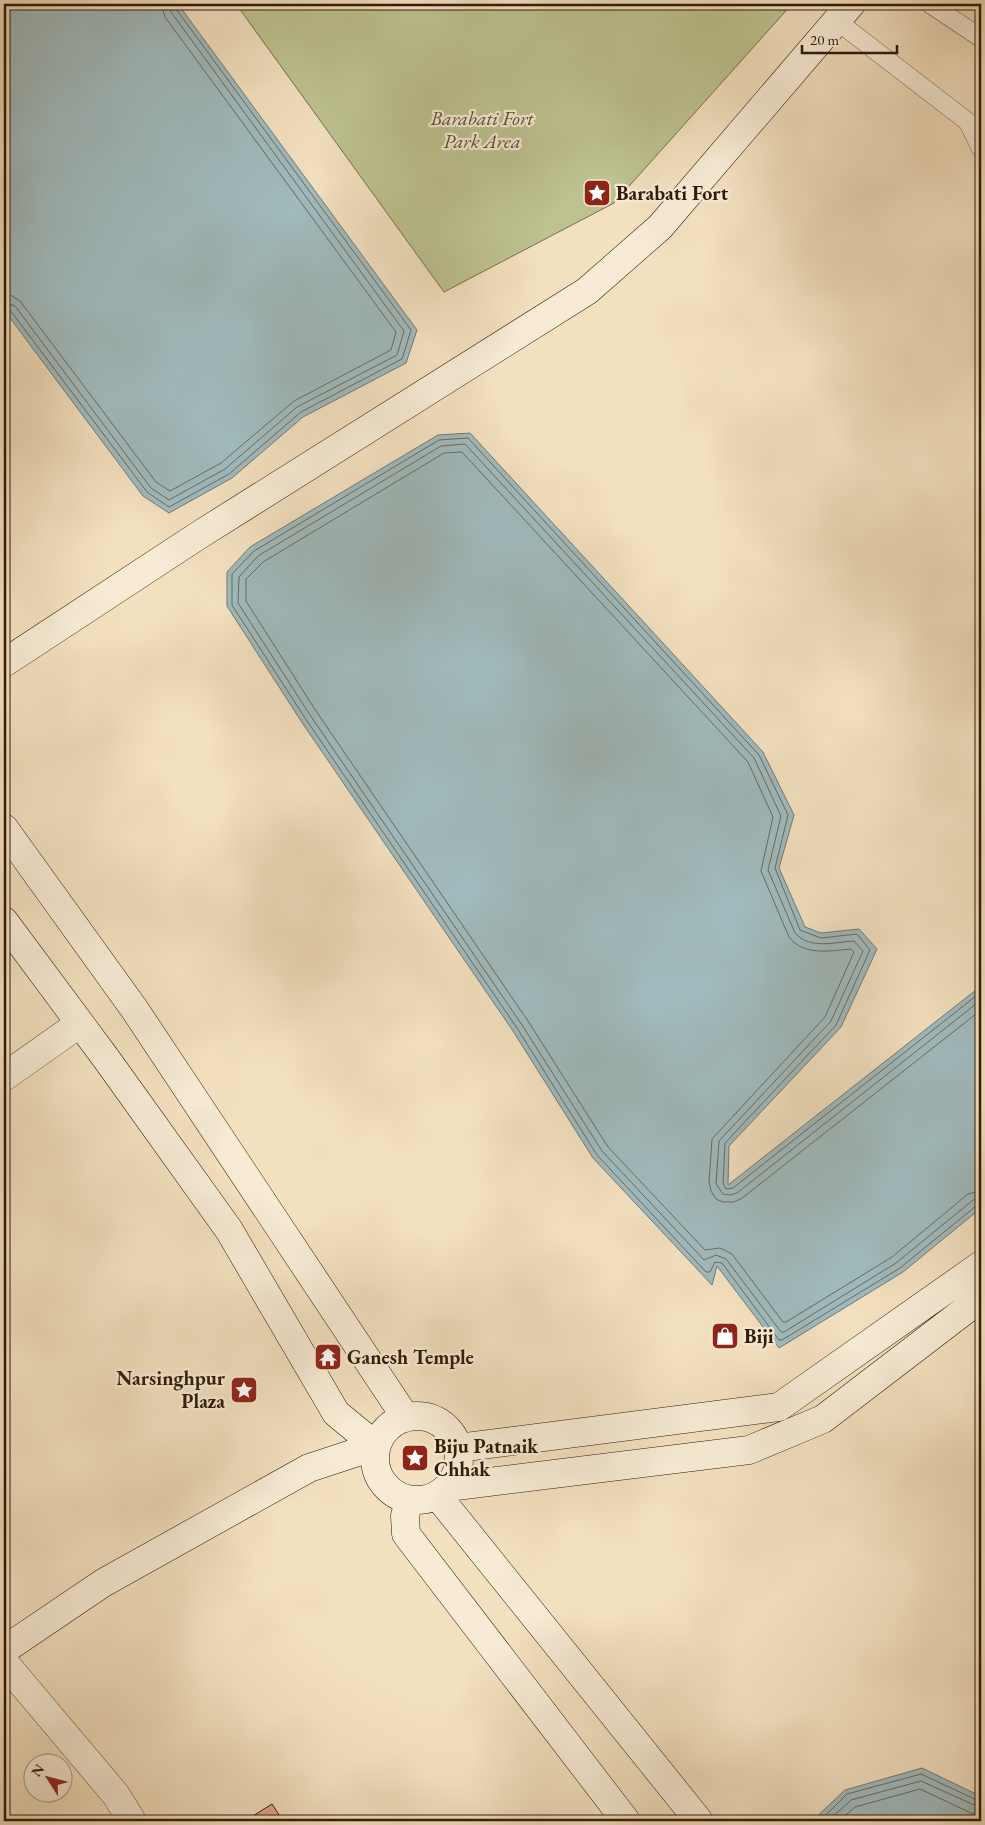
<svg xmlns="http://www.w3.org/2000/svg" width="985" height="1825" font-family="'EB Garamond',serif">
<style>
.green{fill:#bdc290;stroke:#766e4c}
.water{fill:#a0babd;stroke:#737a75}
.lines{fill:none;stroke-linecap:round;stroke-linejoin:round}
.shore{stroke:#686a62;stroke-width:1}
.building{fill:#e4a48c;stroke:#301a08}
.lane-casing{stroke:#614c36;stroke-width:19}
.street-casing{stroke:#614c36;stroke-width:29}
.secondary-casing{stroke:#301a08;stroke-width:29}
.lane{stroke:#f7ebd5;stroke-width:18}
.street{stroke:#f7ebd5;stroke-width:28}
.secondary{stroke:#f7ebd5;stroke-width:28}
.labels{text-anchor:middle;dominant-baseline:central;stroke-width:4.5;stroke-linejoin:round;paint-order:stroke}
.park-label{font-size:20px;font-style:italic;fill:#5a4c31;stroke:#f7ebd5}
.poi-label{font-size:20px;font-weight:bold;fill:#301a08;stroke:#f7ebd5;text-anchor:start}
</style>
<rect width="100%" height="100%" fill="#f3e0bf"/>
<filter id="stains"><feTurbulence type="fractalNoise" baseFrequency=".004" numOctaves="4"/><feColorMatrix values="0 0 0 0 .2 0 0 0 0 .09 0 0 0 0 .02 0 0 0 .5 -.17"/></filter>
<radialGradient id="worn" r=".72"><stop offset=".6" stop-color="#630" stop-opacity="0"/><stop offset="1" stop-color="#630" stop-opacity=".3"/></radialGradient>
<path class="green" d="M236,4H792L614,203L444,292Z"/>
<path class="water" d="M4,4H178L417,330L406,363L303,417L232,478L169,513L143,496L4,310Z
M470,433L763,752L794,815L779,868L805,927L821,933L859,929L877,949L841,1027L729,1146L728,1185L981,986V1208L903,1272L779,1348L717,1266L712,1285L593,1158L513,1031L301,721L227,606V572L250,547L438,435Z
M922,1768L978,1795L981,1801V1821H812L845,1790Z"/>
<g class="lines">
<path class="shore" d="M4,294L12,296L20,301L156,482L170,491L221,463L294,401L391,350L396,332L165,17L161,4
M4,302L15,306L151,488L169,500L225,469L297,407L397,355L404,331L171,12L168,4
M4,308L10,310L147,492L169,507L229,474L301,412L402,359L411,330L176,9L175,4
M981,992L733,1188L726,1189L723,1183L725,1143L836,1025L870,950L857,934L821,938L800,930L775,868L788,815L759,755L468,438L439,440L254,551L232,574V605L305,718L517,1028L597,1155L706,1272H710L715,1262L722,1263L779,1340H782L900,1268L976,1206L981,1204
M981,1000L737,1193L730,1195L723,1194L716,1184L719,1141L831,1021L863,951L854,941C835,942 810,950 795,933L768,870L781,816L754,758L465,444L441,446L258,556L239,577L238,603L310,715L522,1025L602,1151L704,1260L716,1255L726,1259L781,1332H784L896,1263L973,1200L981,1198
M981,1010L741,1199L733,1202H723L716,1199L711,1191L709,1182L712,1139L825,1017L854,952L851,949C830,951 803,956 789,937L761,871L773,817L748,762L462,452L444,453L263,562L246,579V601L316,711L528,1021L608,1147L705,1250L720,1248L732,1254L783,1322H786L892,1257L968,1194L981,1191
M820,1821L847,1794L921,1774L981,1802
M828,1821L851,1800L921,1781L981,1808
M839,1821L855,1807L920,1789L971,1813L981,1815"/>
</g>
<path class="building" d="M272,1804L283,1821H245Z"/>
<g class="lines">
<g class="lane-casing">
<path id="lane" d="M930,4L981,38
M837,21L968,122L981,149"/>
</g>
<g class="street-casing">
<path id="street" d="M4,1077L79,1024
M4,1662L116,1795L132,1821"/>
</g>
<g class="secondary-casing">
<path id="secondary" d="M4,663L196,537L587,291L660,227L851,4
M4,828L135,1010L406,1418
M4,921L105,1057L229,1230L336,1413L376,1446
M375 1458a42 42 0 1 1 84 0a42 42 0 1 1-84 0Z
M458,1448L779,1407L981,1265
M448,1487L749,1450L823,1419L981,1298
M437,1495L699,1821
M409,1500L405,1516L406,1534L626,1821
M4,1650L103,1583L309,1468L376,1446"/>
</g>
<use href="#lane" class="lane"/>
<use href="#street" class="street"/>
<use href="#secondary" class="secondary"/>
</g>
<defs>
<g id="sight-square" transform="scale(1.4375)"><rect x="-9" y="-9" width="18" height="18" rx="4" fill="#8f2418" stroke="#f7ebd5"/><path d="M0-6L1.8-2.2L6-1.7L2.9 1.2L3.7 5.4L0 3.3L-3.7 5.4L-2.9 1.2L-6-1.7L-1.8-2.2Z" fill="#fff"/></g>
<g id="shop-square" transform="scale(1.4375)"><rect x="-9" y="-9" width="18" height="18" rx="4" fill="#8f2418" stroke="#f7ebd5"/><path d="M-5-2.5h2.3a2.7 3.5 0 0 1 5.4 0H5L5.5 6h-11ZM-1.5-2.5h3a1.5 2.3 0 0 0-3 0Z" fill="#fff"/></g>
<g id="temple-square" transform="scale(1.4375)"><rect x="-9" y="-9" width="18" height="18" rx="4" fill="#8f2418" stroke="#f7ebd5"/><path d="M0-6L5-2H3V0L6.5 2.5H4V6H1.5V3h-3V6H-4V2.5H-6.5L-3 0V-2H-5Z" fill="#fff"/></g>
</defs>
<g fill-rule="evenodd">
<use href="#sight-square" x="597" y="193"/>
<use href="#shop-square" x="725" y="1336"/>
<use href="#temple-square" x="328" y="1357"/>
<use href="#sight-square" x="244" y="1390"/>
<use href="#sight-square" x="415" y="1458"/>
</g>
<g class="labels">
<g class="park-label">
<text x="482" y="118">Barabati Fort<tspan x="482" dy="23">Park Area</tspan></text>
</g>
<g class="poi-label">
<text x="616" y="193">Barabati Fort</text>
<text x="744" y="1336">Biji</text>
<text x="347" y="1357">Ganesh Temple</text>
<text x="225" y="1378" text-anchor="end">Narsinghpur<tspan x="225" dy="23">Plaza</tspan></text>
<text x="434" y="1446">Biju Patnaik<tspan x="434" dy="23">Chhak</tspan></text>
</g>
</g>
<rect width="985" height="1825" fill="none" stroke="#f3e0bf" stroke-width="20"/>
<rect x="5" y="5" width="975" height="1815" fill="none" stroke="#301a08" stroke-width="2.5"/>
<rect x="10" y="10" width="965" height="1805" fill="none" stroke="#301a08"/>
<g transform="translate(48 1778) rotate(306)"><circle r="24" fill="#f7ebd5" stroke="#a79783"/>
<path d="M0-4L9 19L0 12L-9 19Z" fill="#8f2418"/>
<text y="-8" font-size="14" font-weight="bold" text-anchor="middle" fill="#301a08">N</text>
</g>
<path d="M802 45v8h95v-8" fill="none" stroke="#301a08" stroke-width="2.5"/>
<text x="810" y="45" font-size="15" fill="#301a08" stroke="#f7ebd5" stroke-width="4" paint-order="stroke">20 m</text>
<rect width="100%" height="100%" filter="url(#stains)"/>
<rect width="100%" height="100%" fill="url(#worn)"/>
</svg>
